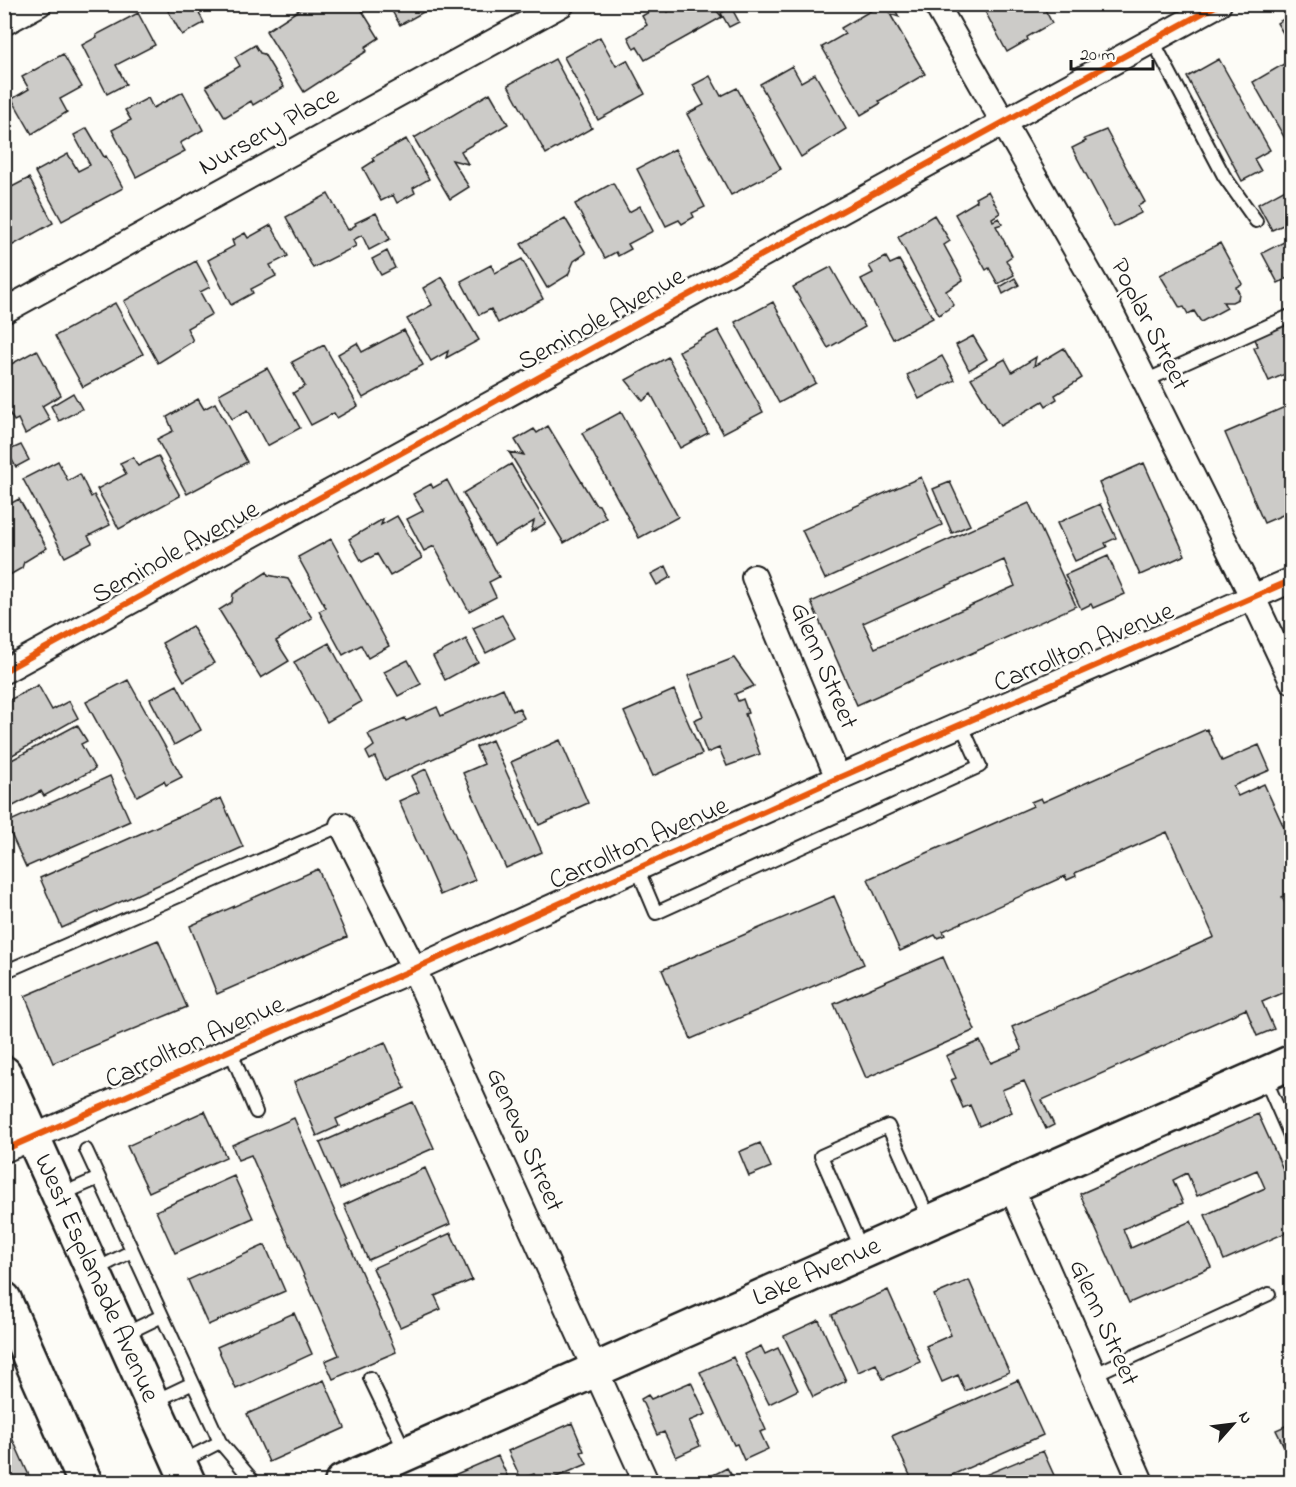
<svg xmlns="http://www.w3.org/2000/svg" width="1296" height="1487" font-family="'Indie Flower',sans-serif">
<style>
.building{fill:#cccbc8;stroke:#1c1c1c;stroke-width:1.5;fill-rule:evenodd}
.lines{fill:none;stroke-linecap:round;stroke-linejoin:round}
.service-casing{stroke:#1c1c1c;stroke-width:16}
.minor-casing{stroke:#1c1c1c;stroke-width:28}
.secondary-casing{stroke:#1c1c1c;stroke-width:38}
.service{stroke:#fdfcf7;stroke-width:12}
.minor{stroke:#fdfcf7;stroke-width:24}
.secondary{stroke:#fdfcf7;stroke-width:33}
.cycleway-casing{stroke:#fdfcf7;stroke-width:10}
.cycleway{stroke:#e8590c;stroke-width:6}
.labels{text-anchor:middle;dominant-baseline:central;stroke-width:5;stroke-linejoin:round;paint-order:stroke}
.street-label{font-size:27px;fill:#1c1c1c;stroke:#fdfcf7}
</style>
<rect width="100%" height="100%" fill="#fdfcf7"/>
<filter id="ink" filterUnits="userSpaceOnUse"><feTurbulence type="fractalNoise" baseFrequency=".0167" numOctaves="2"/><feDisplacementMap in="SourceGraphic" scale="12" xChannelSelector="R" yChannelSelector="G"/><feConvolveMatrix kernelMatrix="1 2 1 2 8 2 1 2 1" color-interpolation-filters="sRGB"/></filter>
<g filter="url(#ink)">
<path class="building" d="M164,4H213L199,13L204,23L182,35Z
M308,4H319V7L322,4H358L379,38L365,47L367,51L304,92L266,31Z
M388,4H436V5L400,25Z
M662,4H665L668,12L677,4H711L722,17L645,60L637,47L634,49L628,37L647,25L642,16Z
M882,4H892L899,17L890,14L925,74L879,101L881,103L861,115L822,47L845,34L841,28Z
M981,4H1042L1052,23L1027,37L1028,40L1007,52Z
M731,7L739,22L729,27L721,13Z
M138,13L155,45L116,65L126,84L107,94L82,45L97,37L96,35Z
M1292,14V48L1277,23Z
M600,37L616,66L627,60L645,94L598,120L564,57Z
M255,45L260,53L264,54L284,87L253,105L251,101L225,117L206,86L240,66L235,57Z
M63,54L82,87L60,99L67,112L32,134L12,99L29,89L22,77Z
M555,59L592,128L546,154L508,85Z
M1219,59L1270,150L1254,159L1261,171L1242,181L1187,77Z
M1289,61L1292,66V151L1253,82Z
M792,66L801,82L815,74L846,129L801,157L760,84Z
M710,76L721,96L737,88L781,169L731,195L687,114L704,105L693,85Z
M183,92L203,130L180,143L185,151L136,177L112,130L131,120L125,110L148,98L153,108Z
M490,93L508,124L461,151L468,164L452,160L469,187L450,199L414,138Z
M87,128L104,157L106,156L123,188L62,221L35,172L68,154L78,171L90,165L74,135Z
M1106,130L1145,202L1138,206L1141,213L1114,227L1072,148L1086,141L1084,139Z
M406,139L429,179L413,188L415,193L397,203L393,195L381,201L363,168L374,161L372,158Z
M675,149L705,207L692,213L694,217L682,224L679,220L666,226L637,169Z
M29,178L53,223L4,250V191Z
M613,183L629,212L640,206L653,231L628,244L631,249L618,256L616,252L605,258L575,204Z
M1289,187L1292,192V221L1272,230L1258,204Z
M988,191L1000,213L992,218L993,221L999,218L1002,224L996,226L1012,256L1006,260L1014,275L998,284L989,268L986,270L955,214L977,201L975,198Z
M328,194L348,230L356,225L355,223L376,213L390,239L369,250L362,235L353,240L356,246L313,268L286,217Z
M934,215L950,241L944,245L963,280L946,291L954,305L939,315L898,237Z
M565,218L586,253L574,261L568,275L547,288L521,244Z
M271,225L288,256L270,265L276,276L251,289L253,293L231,305L208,260L234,246L232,240L245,233L248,238Z
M1292,238V276L1278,283L1262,253Z
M1220,243L1242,284L1236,287L1239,293L1238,299L1232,302H1223L1227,308L1201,322L1194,311L1188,314L1184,307L1180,308L1160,275Z
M387,251L395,268L381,275L372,259Z
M886,257L890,264L899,260L933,318L893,339L861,279L873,273L869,266Z
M522,259L543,299L498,323L491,309L479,315L461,281L491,265L495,273Z
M196,261L210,287L200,292L212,314L187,328L193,341L158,363L124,301Z
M831,267L865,327L828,348L793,287Z
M442,277L479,340L446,358L448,351L431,361L407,319L432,305L423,288Z
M1015,278L1019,285L1003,294L1000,287Z
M773,302L816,383L779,403L735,322Z
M115,303L143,354L83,387L55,336Z
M1289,322L1292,327V371L1269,381L1254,348L1258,346L1254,337Z
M404,330L423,365L363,398L338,354L357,343L362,352Z
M718,330L763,412L723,433L679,351Z
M973,336L987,359L969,370L956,345Z
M324,345L358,406L337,418L334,413L311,425L293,393L305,386L292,362Z
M1064,348L1082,378L1055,395L1057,399L1046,406L1043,401L1000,426L971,378L1005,359L1012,372L1036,357L1034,366Z
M37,350L61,395L42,406L50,420L25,434L18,419L14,421L4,404V368Z
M942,356L955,380L919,399L907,375Z
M668,357L708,433L680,448L651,394L643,401L626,380Z
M267,368L300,428L267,446L248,410L232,419L219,394Z
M73,393L82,409L59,421L51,406Z
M198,399L204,409L215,403L247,462L187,494L157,439L173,431L167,417Z
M1292,404V511L1264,523L1225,433Z
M621,412L678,517L639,538L582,433Z
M548,426L595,504L599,505L606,518L564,543L509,452L524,455L515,440L534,429L537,433Z
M21,445L29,460L16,467L7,451Z
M158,456L180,496L119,529L97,489L126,474L120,463L133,457L138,466Z
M58,461L68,481L80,474L91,497L94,495L110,525L88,536L92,543L65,557L23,479Z
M1144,463L1185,555L1140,575L1099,483Z
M511,464L546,523L531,532L534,521L494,545L463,493Z
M921,477L942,525L825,579L802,530Z
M447,480L499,577L489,582L496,597L469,611L434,546L424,551L407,519L423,511L413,494L431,484L433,488Z
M950,482L970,525L952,533L933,489Z
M19,499L47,548L24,562L22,568L8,576L4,572V507Z
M1029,503L1076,606L857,705L811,602ZM1004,560L1015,586L875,648L863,623Z
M1100,504L1116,538L1105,543L1107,547L1075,561L1057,523Z
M397,516L422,558L390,576L377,554L362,562L349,539L383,519L381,525Z
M331,539L389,646L368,658L361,645L343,655L319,611L326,608L298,557Z
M1108,556L1125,594L1093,608L1091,604L1081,609L1065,575Z
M666,566L671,577L657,585L651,574Z
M267,572L268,575L288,579L312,618L276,641L289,661L261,678L219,610L232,602L233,594Z
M502,615L515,638L486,653L473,628Z
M192,626L214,663L184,681L162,643Z
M466,639L478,662L445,680L433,656Z
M329,643L361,702L327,722L294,662Z
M734,658L754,686L735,694L738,701L743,699L748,713L745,714L760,754L727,766L719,748L707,753L694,720L703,716L688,676Z
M408,660L421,684L398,696L384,672Z
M128,680L182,777L166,785L164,781L137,796L86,702Z
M38,685L52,710L69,701L78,718L7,758L4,754V703Z
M177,685L201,730L174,745L150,699Z
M503,688L513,711L519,708L524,718L385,780L375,757L370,760L366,752L374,746L368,734L405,718L406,721L437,707L441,716Z
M674,690L702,754L653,776L624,712Z
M77,725L87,741L81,744L95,769L44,796L41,791L4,811V764Z
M1207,729L1222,761L1259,745L1270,770L1233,786L1238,796L1264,784L1292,845V893L1282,897L1286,905L1292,903V989L1262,1002L1274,1029L1257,1036L1246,1009L1042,1100L1054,1125L1046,1129L1024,1081L1002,1090L1012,1112L979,1126L970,1105L963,1108L951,1080L956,1078L946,1056L980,1041L991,1063L1022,1050L1012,1027L1214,937L1167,832L1075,873L1076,876L1067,880L1065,876L943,931L945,935L937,938L935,935L900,951L868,879L1031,807L1033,806L1031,802L1041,798L1043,802Z
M492,740L542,852L506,868L463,773L484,764L476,747Z
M560,740L588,803L539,825L511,762Z
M426,769L475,880L440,895L399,801L419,792L411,776Z
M110,776L130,821L26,867L6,823Z
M221,798L243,847L62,928L40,878Z
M318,869L347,937L217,994L190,926Z
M834,896L864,964L691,1039L662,970Z
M158,940L187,1007L53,1063L25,996Z
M943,957L975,1030L866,1078L834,1004Z
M385,1042L405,1088L336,1119L339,1126L317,1136L294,1082Z
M413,1102L434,1148L340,1189L320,1143Z
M205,1111L226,1157L149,1192L127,1146Z
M1258,1114L1292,1189V1230L1224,1260L1205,1215L1265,1188L1257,1170L1197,1196L1187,1173L1173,1180L1183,1203L1123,1229L1131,1248L1191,1221L1211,1267L1129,1303L1080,1194Z
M294,1118L396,1352L333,1379L325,1361L339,1355L251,1155L238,1160L232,1145Z
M760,1143L771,1167L749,1176L739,1152Z
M425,1168L450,1224L368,1260L344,1205Z
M234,1176L253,1218L175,1253L156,1211Z
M451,1233L472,1280L435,1296L441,1309L400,1327L373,1268Z
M265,1245L285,1291L208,1325L188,1280Z
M969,1280L1009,1372L965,1391L958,1375L942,1382L926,1346L951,1335L934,1295Z
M888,1290L920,1362L883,1379L876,1364L858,1372L832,1315Z
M294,1313L312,1354L236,1389L217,1347Z
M819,1320L846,1381L813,1397L784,1336Z
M761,1346L765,1354L778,1348L798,1390L769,1404L744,1354Z
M733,1357L766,1430L760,1432L768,1449L744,1460L737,1444L734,1445L700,1372Z
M324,1380L345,1428L269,1462L247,1414Z
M1018,1380L1043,1435L936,1482H913L892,1436Z
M691,1382L706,1414L689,1421L700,1446L676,1457L664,1432L657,1435L641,1399L648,1395L651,1399Z
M4,1420L32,1482H4Z
M572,1423L584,1451L581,1452L587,1464L545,1482H538L534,1474L521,1479L508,1451Z
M1292,1423V1463L1276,1430Z
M1043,1451L1057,1482H989L985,1475Z
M498,1456L510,1482H438Z
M727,1468L736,1482H709L707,1478Z"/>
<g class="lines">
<g class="service-casing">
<path id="service" d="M1153,41L1224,176L1256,221
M1145,381L1292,315
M637,868L656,913L980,766L961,724
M4,972L342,825
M230,1050L256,1112
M1264,1076L1292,1140
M86,1150L99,1178
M60,1195L99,1178L220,1442L254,1482
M862,1250L821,1156L888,1126L930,1221
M93,1271L132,1251
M123,1335L162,1316
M1093,1375L1269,1294
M370,1378L406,1453
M153,1402L193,1383
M181,1462L220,1442"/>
</g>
<g class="minor-casing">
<path id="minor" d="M936,4L1108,306L1253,598L1292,681
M4,23L39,4
M4,311L562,4
M754,577L838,778
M4,671L1219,4
M342,825L414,969L646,1482
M4,1150L414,969L838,778L1292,580
M1011,1187L1141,1482"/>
</g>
<g class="secondary-casing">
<g id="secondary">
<path id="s1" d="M4,1073L188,1482"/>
<path d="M4,1299L85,1482"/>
<path id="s2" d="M342,1482L1292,1062"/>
</g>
</g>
<use href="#service" class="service"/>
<use href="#minor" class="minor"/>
<use href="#secondary" class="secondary"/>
<g class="cycleway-casing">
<path id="cycleway" d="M4,671L1219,4
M4,1150L414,969L838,778L1292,580"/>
</g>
<use href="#cycleway" class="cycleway"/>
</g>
</g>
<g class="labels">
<g class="street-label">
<text transform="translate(269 132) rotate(-29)">Nursery Place</text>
<text transform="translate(602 320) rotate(-29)">Seminole Avenue</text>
<text transform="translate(1149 325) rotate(63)">Poplar Street</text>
<text transform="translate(176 553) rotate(-29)">Seminole Avenue</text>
<text transform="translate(1084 648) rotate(-23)">Carrollton Avenue</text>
<text transform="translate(823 666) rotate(67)">Glenn Street</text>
<text transform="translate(639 844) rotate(-24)">Carrollton Avenue</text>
<text transform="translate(195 1043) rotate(-24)">Carrollton Avenue</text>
<text transform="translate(524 1140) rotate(66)">Geneva Street</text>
<text stroke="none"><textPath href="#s2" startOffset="519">Lake Avenue</textPath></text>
<text stroke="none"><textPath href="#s1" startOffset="225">West Esplanade Avenue</textPath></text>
<text transform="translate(1103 1323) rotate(66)">Glenn Street</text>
</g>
</g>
<rect width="1296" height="1487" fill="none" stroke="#fdfcf7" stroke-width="24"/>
<rect x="12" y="12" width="1272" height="1463" fill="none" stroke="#1c1c1c" stroke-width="2" filter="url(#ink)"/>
<g transform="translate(1233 1424) rotate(62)" stroke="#fdfcf7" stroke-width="4.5" paint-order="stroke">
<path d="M0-4.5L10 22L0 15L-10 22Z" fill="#1c1c1c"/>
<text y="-9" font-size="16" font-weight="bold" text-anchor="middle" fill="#1c1c1c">N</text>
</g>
<path d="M1071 60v9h82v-9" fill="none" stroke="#1c1c1c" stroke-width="3"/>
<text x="1080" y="60" font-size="18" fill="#1c1c1c" stroke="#fdfcf7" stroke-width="4.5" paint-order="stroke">20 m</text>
</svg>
